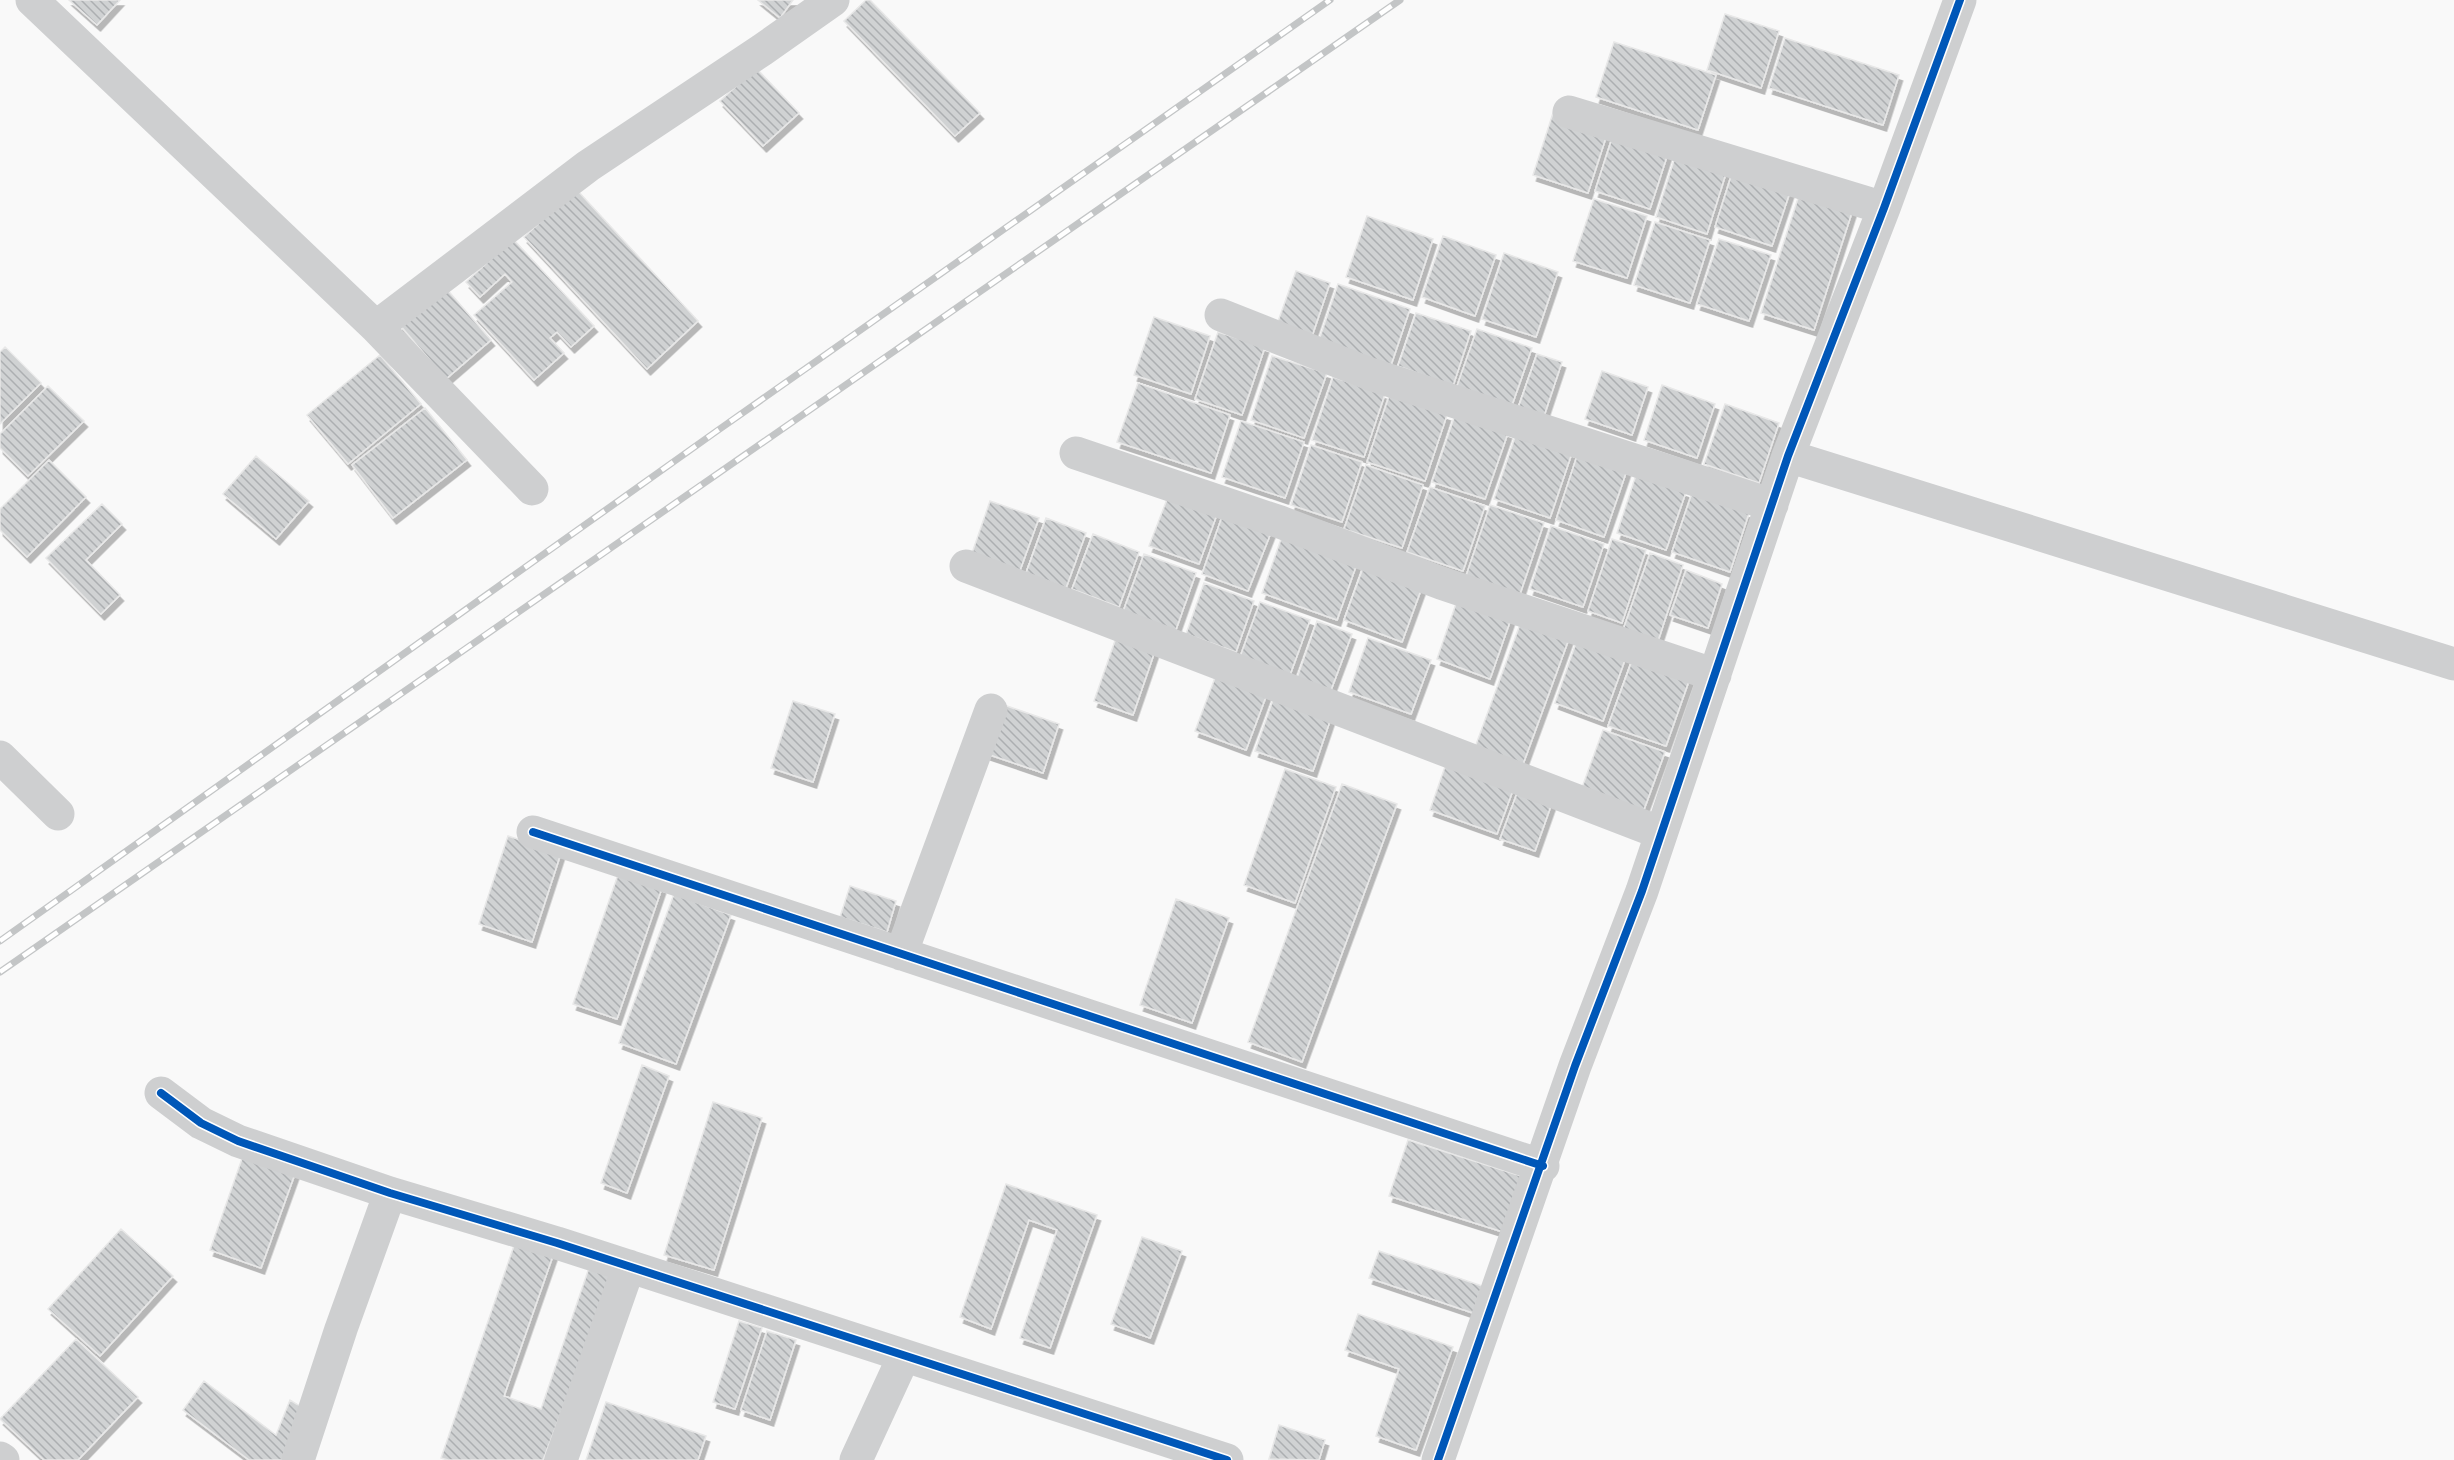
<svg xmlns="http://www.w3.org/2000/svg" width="2454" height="1460" font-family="Cabin,sans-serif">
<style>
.building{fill:url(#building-back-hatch);stroke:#e8e8e8;stroke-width:1.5;filter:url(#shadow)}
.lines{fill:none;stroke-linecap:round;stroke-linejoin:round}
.minor{stroke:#cecfd0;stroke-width:33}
.rail-casing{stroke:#c3c5c6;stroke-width:7}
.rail{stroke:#fff;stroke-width:4.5;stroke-dasharray:14;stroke-linecap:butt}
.cycleway-casing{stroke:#fff;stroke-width:11}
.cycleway{stroke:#0057b8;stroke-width:8}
</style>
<defs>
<pattern id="building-back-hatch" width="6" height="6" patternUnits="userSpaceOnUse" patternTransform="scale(1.5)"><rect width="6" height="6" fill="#d0d2d3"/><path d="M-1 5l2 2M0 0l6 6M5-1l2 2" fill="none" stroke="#acafb1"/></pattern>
<filter id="shadow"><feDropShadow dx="3.5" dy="6" stdDeviation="0" flood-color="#0004"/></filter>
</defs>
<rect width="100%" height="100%" fill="#f9f9f9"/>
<path class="building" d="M69,0H120L97,25Z
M758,0H793L780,18Z
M866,0H870L980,113L955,136L844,21Z
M1725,14L1779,31L1761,88L1707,70Z
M1785,38L1899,75L1883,125L1769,88Z
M1614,42L1716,75L1698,130L1596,97Z
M756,68L799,113L763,146L720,101Z
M1554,110L1609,128L1588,193L1533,175Z
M1615,129L1670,147L1650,209L1595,191Z
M1677,151L1728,167L1707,234L1656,217Z
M1733,170L1791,189L1772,246L1715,227Z
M576,189L698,321L647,369L524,237Z
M1801,189L1854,206L1814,330L1761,313Z
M1594,199L1647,216L1627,278L1573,261Z
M1367,216L1433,239L1413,300L1346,277Z
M1655,222L1710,240L1690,303L1634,285Z
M1443,236L1496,255L1475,316L1422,297Z
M513,239L594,326L571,347L557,332L550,338L564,353L534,380L474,315L512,282L505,274L480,297L466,282Z
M1719,239L1771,255L1749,321L1697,304Z
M1504,253L1558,272L1536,337L1482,319Z
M1296,271L1330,283L1311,339L1276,327Z
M1338,284L1410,309L1389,371L1317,346Z
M444,286L491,340L446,379L399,324Z
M1416,313L1471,331L1453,386L1398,366Z
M1154,317L1210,336L1191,394L1134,375Z
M1477,329L1532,348L1511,408L1456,389Z
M1218,332L1265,347L1242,415L1195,399Z
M5,347L41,383L0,424V352Z
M1537,354L1562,362L1541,425L1515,417Z
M380,355L421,404L348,464L307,415Z
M1272,356L1327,373L1304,438L1251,420Z
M1602,371L1648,387L1632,435L1585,419Z
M1333,377L1385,394L1364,457L1312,440Z
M1138,383L1230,415L1211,473L1117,442Z
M1662,385L1715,404L1697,458L1644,440Z
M48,386L84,421L28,476L0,448V434Z
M1389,396L1447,415L1425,481L1367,462Z
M1725,404L1779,423L1759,483L1704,464Z
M425,408L467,460L393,518L352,465Z
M1455,415L1508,433L1485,499L1432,482Z
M1241,421L1304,442L1285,498L1222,477Z
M1516,434L1572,453L1550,518L1494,499Z
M1311,445L1362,462L1342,522L1291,505Z
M1578,453L1627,470L1604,537L1556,520Z
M256,456L309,501L276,539L223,494Z
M49,460L86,497L27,557L0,530V509Z
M1366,465L1423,485L1402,548L1344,529Z
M1636,475L1686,492L1666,550L1617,533Z
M1430,487L1485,506L1463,571L1407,552Z
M1171,489L1220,506L1199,564L1149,546Z
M1692,493L1749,513L1730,572L1672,552Z
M990,501L1039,518L1019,573L971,556Z
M102,504L122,524L86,560L120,595L101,614L46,558Z
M1490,505L1544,523L1520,594L1466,576Z
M1225,508L1274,525L1248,591L1202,574Z
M1046,518L1086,533L1066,588L1026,573Z
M1551,526L1604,544L1583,607L1530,589Z
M1285,528L1360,555L1337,620L1262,593Z
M1093,534L1139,552L1119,607L1072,589Z
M1612,539L1646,550L1622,623L1588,611Z
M1650,553L1683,565L1658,641L1623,630Z
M1144,554L1196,573L1173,638L1120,620Z
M1367,557L1425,579L1402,642L1344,620Z
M1686,570L1722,584L1708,628L1670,615Z
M1204,583L1254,601L1236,652L1186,634Z
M1460,592L1514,610L1490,679L1437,659Z
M1260,602L1310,620L1290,675L1240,657Z
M1522,619L1570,636L1522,767L1474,750Z
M1317,621L1352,634L1331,690L1297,678Z
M1117,635L1156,648L1133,715L1094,701Z
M1368,638L1431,660L1411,714L1349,692Z
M1577,640L1626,657L1603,721L1555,703Z
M1633,658L1690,678L1666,746L1608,726Z
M1216,675L1267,694L1246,750L1195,731Z
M1274,697L1331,718L1313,771L1255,751Z
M793,701L835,714L813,782L771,768Z
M1004,705L1059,724L1043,773L987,754Z
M1603,730L1665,752L1642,815L1580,793Z
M1448,758L1516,782L1497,834L1430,810Z
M1285,769L1336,787L1295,903L1244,885Z
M1342,784L1397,804L1302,1062L1248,1042Z
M1519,788L1553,800L1535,851L1500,839Z
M508,836L561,853L532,942L479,924Z
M619,872L662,888L617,1019L573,1004Z
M850,886L896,901L887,932L840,917Z
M674,894L731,915L676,1064L619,1043Z
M1176,899L1229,918L1192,1023L1140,1005Z
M642,1065L669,1076L627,1193L601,1183Z
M713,1102L762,1118L714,1270L664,1255Z
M1408,1140L1521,1176L1503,1232L1389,1196Z
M244,1153L296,1171L261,1268L210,1250Z
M1006,1184L1097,1215L1050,1348L1020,1338L1057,1230L1029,1220L991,1329L960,1317Z
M121,1229L173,1276L100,1356L48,1309Z
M518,1234L556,1247L504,1396L541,1409L591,1262L615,1272L543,1460H448L441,1458Z
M1142,1237L1182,1251L1150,1338L1111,1324Z
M1379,1251L1482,1286L1473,1313L1369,1278Z
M1358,1314L1453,1347L1416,1450L1376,1436L1399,1369L1345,1350Z
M739,1321L762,1328L735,1409L713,1402Z
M767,1331L796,1340L770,1420L741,1410Z
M76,1339L138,1397L78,1460H44L0,1419Z
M204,1381L276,1435L290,1400L308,1411L289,1460H249L183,1410Z
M606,1402L706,1436L698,1460H586Z
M1279,1425L1325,1440L1319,1460L1269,1459Z"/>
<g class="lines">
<path class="minor" d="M32,0L376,327L532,489
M1569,112L1884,208
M1221,315L1370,374L1772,505
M376,327L588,166L762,50L833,0
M1076,453L1280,522L1441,583L1715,675
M1788,456L2454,664
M966,566L1661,833
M0,757L58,814
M533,832L1543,1166
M901,954L991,710
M161,1093L201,1123L238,1141L390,1193L557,1243L1227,1460
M0,1458L3,1460
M298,1460L341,1329L390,1193
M561,1460L629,1266
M856,1460L904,1356
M1438,1460L1575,1066L1642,891L1788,456L1884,208L1960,0"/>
<g class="rail-casing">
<path id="rail" d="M0,941L714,433L1330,0
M0,972L1400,0"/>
</g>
<use href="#rail" class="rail"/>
<g class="cycleway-casing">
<path id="cycleway" d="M533,832L1543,1166
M161,1093L201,1123L238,1141L390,1193L557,1243L1227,1460
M1438,1460L1575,1066L1642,891L1788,456L1884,208L1960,0"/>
</g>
<use href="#cycleway" class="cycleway"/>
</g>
</svg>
